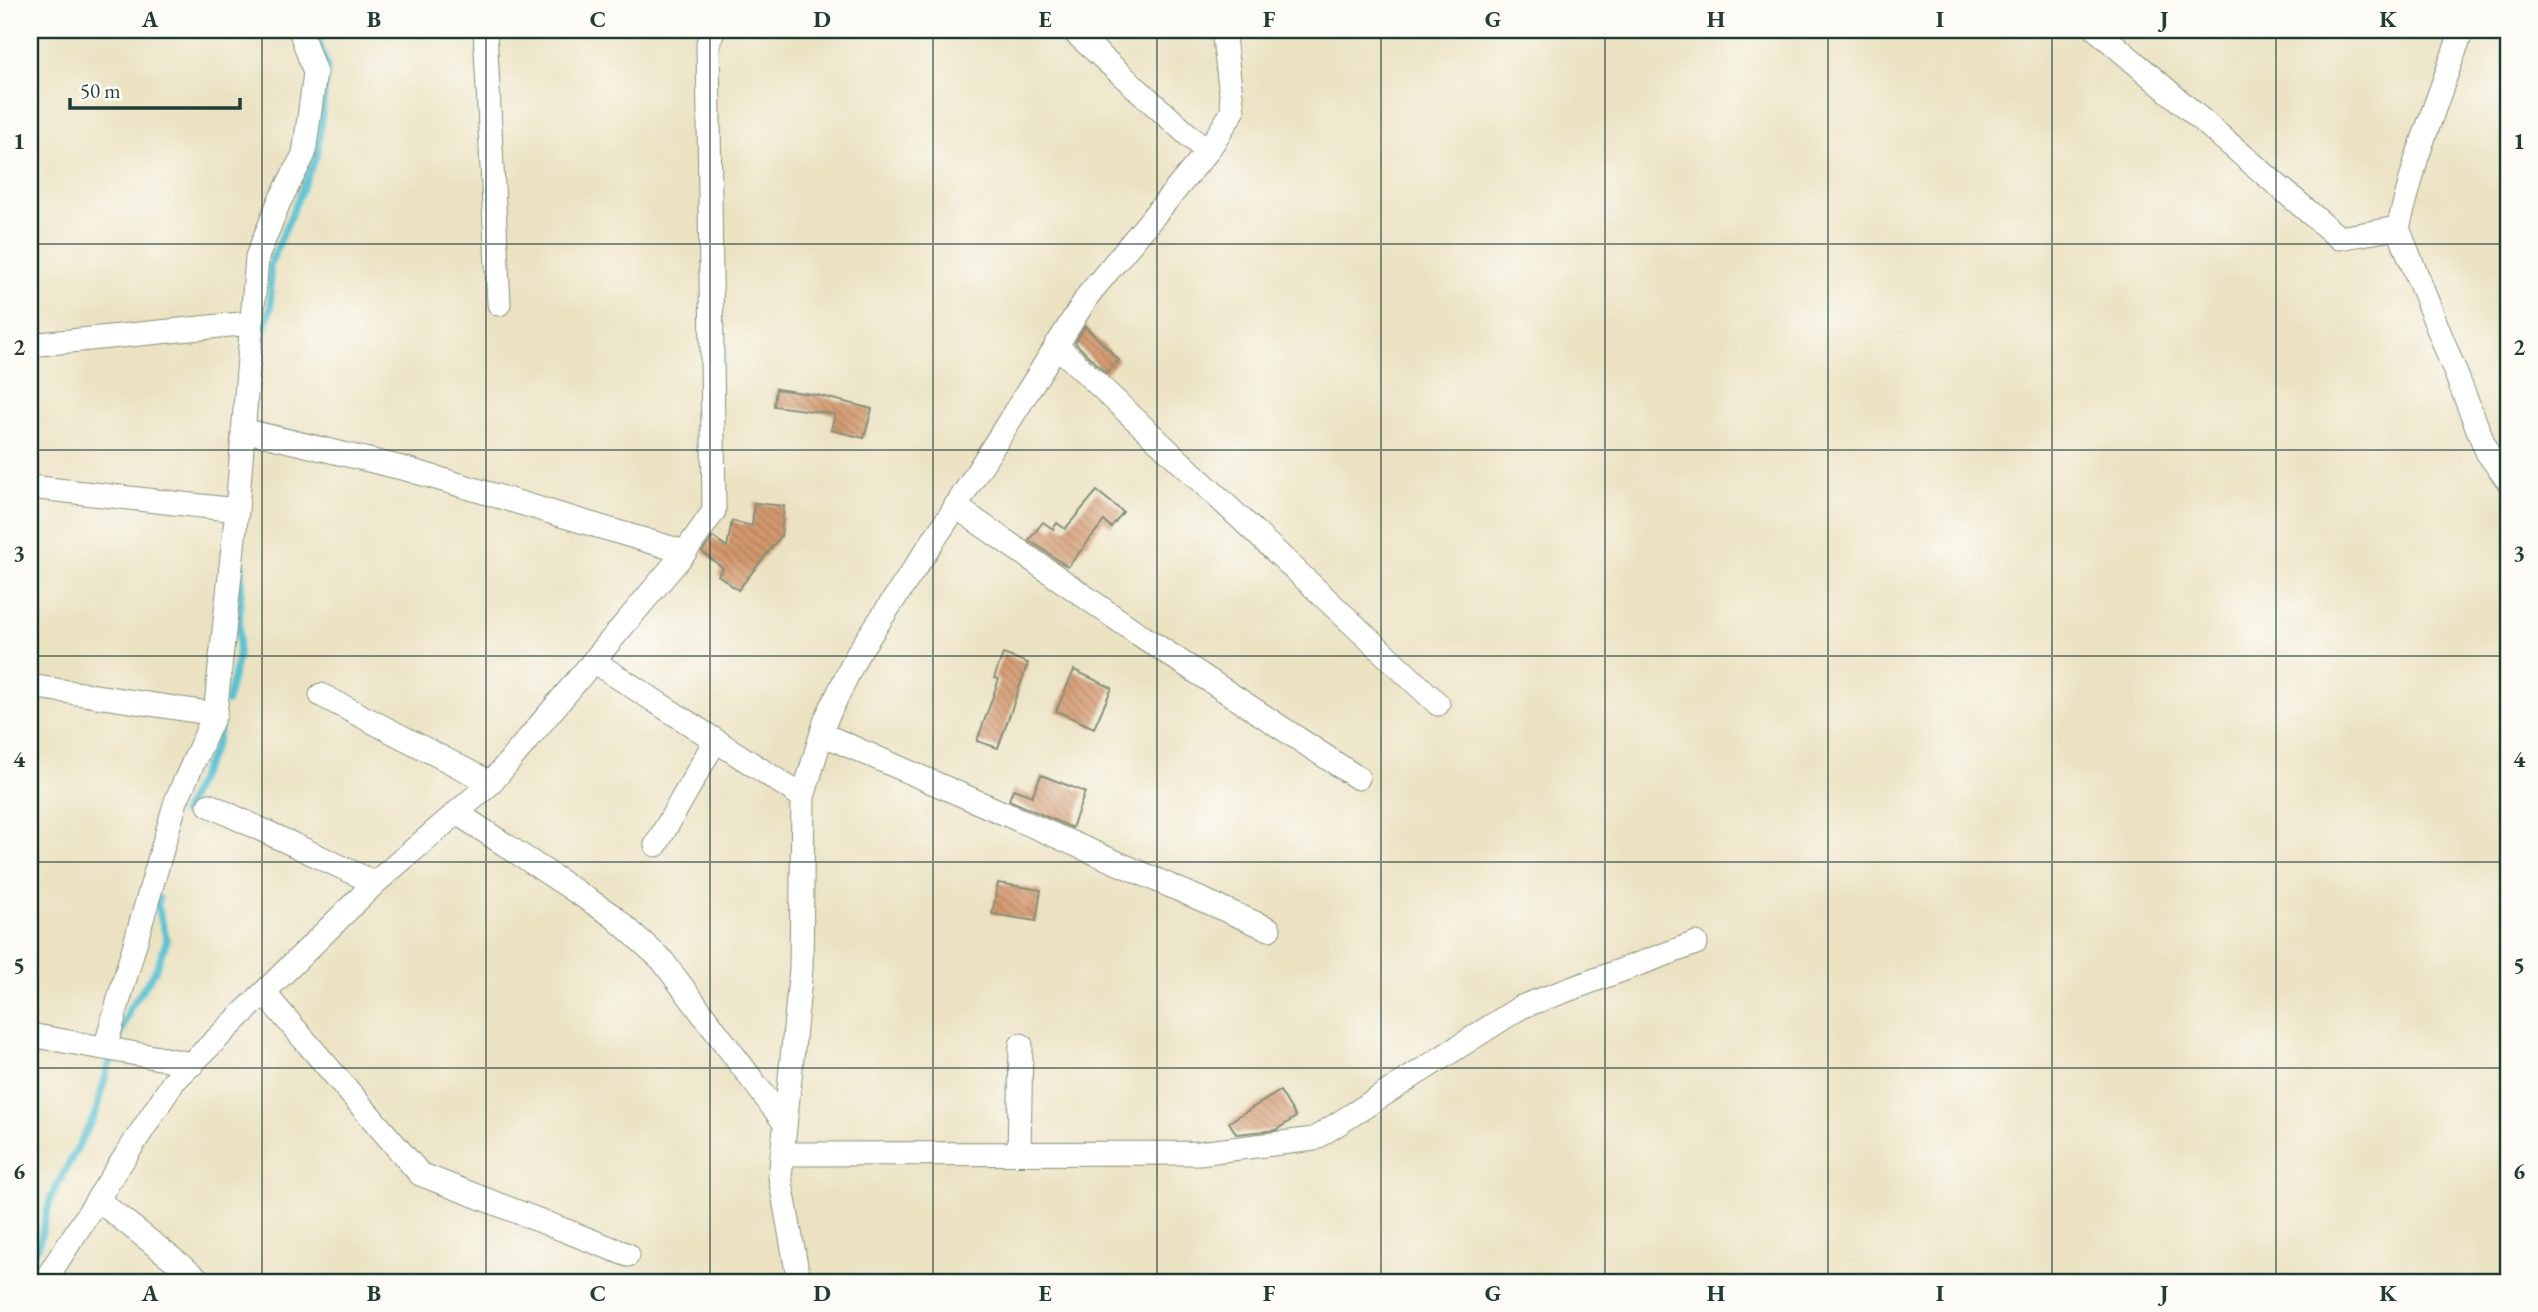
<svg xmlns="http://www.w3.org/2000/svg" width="2538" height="1312" font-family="'EB Garamond',serif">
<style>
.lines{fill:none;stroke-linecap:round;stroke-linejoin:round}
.stream{stroke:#57c2d2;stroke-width:7}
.building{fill:url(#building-back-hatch)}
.minor-casing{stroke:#85907a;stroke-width:25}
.minor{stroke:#fff;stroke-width:23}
.grid{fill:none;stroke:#1f3d34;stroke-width:2;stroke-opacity:0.55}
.neatline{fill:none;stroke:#1f3d34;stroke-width:2.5}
.grid-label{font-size:23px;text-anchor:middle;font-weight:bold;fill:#1f3d34}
</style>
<defs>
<pattern id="building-back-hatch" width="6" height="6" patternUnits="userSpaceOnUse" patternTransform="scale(1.75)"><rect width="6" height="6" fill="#d3986d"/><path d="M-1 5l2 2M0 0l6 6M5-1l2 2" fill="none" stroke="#ab7d5a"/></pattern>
</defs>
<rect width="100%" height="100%" fill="#fdfcf7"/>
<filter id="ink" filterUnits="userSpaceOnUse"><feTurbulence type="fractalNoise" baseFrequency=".0143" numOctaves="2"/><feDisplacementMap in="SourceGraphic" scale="14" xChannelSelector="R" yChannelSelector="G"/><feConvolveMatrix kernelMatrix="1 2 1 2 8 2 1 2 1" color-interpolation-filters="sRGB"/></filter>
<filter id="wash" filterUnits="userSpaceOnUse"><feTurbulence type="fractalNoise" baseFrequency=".00686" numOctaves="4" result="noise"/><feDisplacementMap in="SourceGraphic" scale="28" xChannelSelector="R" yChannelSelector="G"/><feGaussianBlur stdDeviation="1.57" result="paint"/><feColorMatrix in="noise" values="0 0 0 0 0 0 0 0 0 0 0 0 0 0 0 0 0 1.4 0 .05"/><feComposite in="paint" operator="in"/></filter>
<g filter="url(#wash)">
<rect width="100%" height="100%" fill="#ebe2c1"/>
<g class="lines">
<path class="stream" d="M260,341L271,307L270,265L317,154L327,69L316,30
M227,702L238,658L242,565
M183,813L217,742L221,724
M30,1257L38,1247L51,1197L95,1115L107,1071L130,1008L155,971L167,940L157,904L159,898"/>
</g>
<g id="blocks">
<path class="building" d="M1085,326L1119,360L1106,373L1075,343Z
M776,389L817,395L872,409L864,438L831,430L835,414L774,406Z
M1097,491L1123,512L1111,527L1104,521L1068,567L1029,540L1043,522L1053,529L1057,523L1065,529Z
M754,503L784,506L781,536L738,590L718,575L723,568L702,552L713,537L727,547L732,521L752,526Z
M1003,654L1028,663L998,748L977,741L999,679L994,678Z
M1074,670L1112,688L1094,728L1056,711Z
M1041,775L1085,792L1072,828L1009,800L1013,789L1032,796Z
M998,883L1041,890L1036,921L992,914Z
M1280,1091L1296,1117L1276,1130L1236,1134L1229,1122Z"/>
</g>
</g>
<g filter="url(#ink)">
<use href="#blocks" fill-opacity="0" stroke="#85907a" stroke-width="2"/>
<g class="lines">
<g class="minor-casing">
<path id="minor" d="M485,30L499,304
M1072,30L1207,152
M2097,30L2339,238L2398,228
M2462,30L2417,157L2398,228L2487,452L2508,481
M30,345L250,323
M1056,345L1438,704
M243,430L406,469L685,552
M30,487L237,510
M955,506L1137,633L1358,778
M593,661L803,797
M30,686L215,714
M321,695L491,783
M822,734L1269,929
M209,805L375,883
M457,813L613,916L662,960L784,1122
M656,845L715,741
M264,993L420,1174L628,1255
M30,1035L193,1064
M105,1048L176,801L215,714L237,510L257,257L279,202L304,154L315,73L300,30
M1019,1153L1021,1045
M782,1154L1199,1153L1314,1139L1521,1007L1696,943
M99,1201L202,1282
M44,1282L174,1081L375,883L491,783L685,552L714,511L708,43L714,30
M799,1282L780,1177L801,969L803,797L826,719L858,653L949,517L1089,294L1207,152L1233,111L1223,30"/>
</g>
<use href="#minor" class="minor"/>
</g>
</g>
<path class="grid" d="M262,30V1282M486,30V1282M710,30V1282M933,30V1282M1157,30V1282M1381,30V1282M1605,30V1282M1828,30V1282M2052,30V1282M2276,30V1282M30,244H2508M30,450H2508M30,656H2508M30,862H2508M30,1068H2508"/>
<rect width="2538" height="1312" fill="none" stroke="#fdfcf7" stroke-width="77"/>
<path d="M70 98v10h170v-10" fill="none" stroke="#1f3d34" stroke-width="3.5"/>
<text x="80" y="98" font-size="21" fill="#1f3d34" stroke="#fdfcf7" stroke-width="5" paint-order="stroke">50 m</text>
<rect x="38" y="38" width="2462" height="1236" class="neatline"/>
<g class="grid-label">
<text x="150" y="27">A</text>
<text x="374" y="27">B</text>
<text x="598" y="27">C</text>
<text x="822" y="27">D</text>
<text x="1045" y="27">E</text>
<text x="1269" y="27">F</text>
<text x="1493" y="27">G</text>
<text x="1716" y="27">H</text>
<text x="1940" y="27">I</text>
<text x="2164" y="27">J</text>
<text x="2388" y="27">K</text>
<text x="19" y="149">1</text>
<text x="2519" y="149">1</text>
<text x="19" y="355">2</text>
<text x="2519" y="355">2</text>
<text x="19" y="561">3</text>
<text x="2519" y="561">3</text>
<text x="19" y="767">4</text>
<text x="2519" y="767">4</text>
<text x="19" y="973">5</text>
<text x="2519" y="973">5</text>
<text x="19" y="1179">6</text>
<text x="2519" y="1179">6</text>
<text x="150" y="1301">A</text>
<text x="374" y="1301">B</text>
<text x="598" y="1301">C</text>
<text x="822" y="1301">D</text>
<text x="1045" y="1301">E</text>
<text x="1269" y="1301">F</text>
<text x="1493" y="1301">G</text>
<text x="1716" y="1301">H</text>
<text x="1940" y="1301">I</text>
<text x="2164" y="1301">J</text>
<text x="2388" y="1301">K</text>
</g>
</svg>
